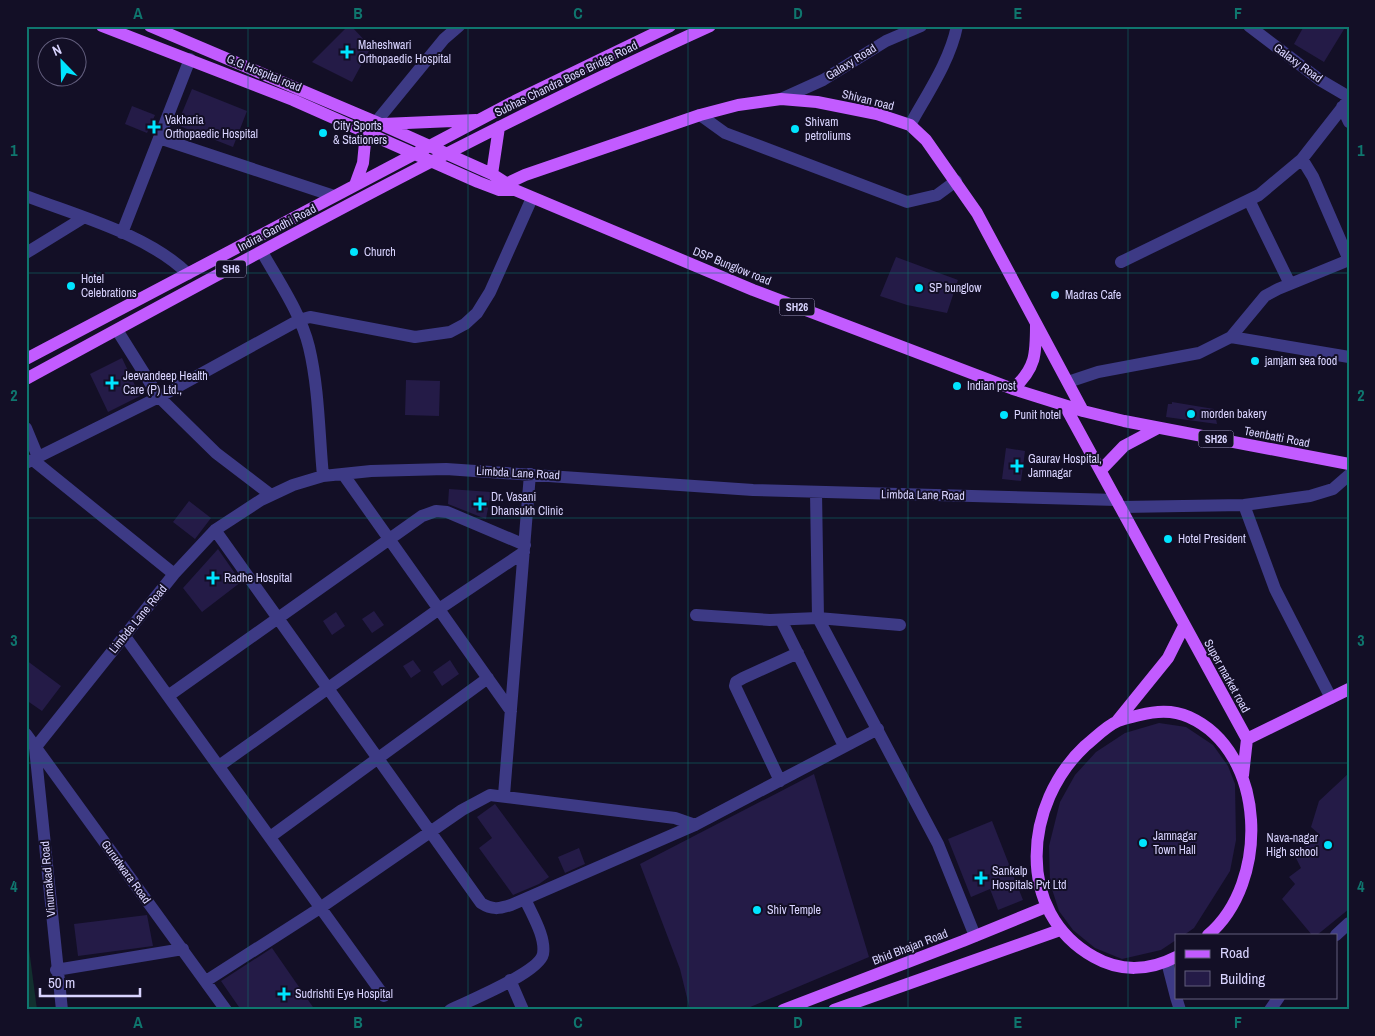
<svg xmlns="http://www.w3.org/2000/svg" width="1375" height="1036" font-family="'Archivo Narrow',sans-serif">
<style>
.green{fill:#12302f}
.building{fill:#241b47}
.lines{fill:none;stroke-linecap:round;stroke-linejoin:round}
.minor{stroke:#3d3a85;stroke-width:12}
.major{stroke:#c25bff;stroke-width:12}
.grid{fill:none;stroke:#0f766e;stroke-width:1;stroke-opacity:0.55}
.poi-dot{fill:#00e5ff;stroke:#130f26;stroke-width:2}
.labels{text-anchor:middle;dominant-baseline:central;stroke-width:4;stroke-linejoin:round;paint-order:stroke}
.shield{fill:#130f26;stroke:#9e99be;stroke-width:1}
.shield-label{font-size:11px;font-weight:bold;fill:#d9d4ff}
.poi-label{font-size:12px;fill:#d9d4ff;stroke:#130f26;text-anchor:start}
.street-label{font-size:12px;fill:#d9d4ff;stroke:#130f26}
.neatline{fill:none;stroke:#0f766e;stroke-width:2}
.grid-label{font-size:16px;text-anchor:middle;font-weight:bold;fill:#0f766e}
</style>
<rect width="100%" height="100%" fill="#130f26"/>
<path class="green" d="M26,926L37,1010H26Z"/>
<path class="building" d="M348,26H351L371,47L352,82L312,62Z
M1304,26H1346L1324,62L1294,44Z
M192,89L247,111L233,147L177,125Z
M132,106L155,115L147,133L125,124Z
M896,257L958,280L947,313L907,305L880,296Z
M122,358L140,396L108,412L90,374Z
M406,380L440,381L439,416L405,415Z
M1172,402L1214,409L1217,424L1166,417L1168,404H1172Z
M1006,448L1025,451L1021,481L1002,479Z
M449,489L491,492L486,519L448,504Z
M189,501L211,518L195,539L173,522Z
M218,549L241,582L202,612L183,588Z
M374,611L384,625L372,633L362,619Z
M336,612L345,626L332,635L323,621Z
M26,660L61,686L42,711L26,700Z
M413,660L421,671L411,678L403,666Z
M450,660L459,674L442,686L433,672Z
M1159,723L1186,727L1213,745L1228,766L1235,784L1236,840L1230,871L1194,928L1184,935H1176V940L1161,950L1122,959L1095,948L1073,930L1059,911L1050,883L1049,846L1060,802L1075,775L1096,752L1125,733Z
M1349,773V909L1317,935H1312L1282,899L1295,884L1289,877L1301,868L1295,856L1319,834L1311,827L1319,801Z
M814,774L869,957L743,1010H690L680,969L640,864Z
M495,804L549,877L539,884L513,895L479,848L492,838L477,817Z
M992,821L1023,900L998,910L990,889L971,897L948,839Z
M579,848L585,864L565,873L558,857Z
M147,915L153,946L78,956L74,924Z
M272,948L315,1010H241L221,981Z"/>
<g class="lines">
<path class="minor" d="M1249,26L1320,80L1349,97
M781,99L823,80L886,41L921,26
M1342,107L1349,122
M700,115L725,133L907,202L937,195L956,181
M376,122L444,39L459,26
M910,125C927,94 950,61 957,26
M159,138L334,196
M1302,159L1313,177L1349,260
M26,196C78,216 149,235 188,274
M1249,200L1290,284
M122,233L190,59
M262,252C279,282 301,314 309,347C319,389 319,434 323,476
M26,253L83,218
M1121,262L1259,195L1302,159L1349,99
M117,330L159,397L216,453L271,495
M1231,337L1349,357
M1068,382L1098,372L1199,353L1231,337L1265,296L1278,289L1349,260
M26,428L38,457
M33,460L174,574
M26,463L159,397L299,320L310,317L415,337L450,332L465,324L477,313L490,292L532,198
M343,474L511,711
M816,492L818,618L938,844L975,936
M1244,505L1275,589L1331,698
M1122,507L1244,505L1310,496L1333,489L1349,475
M215,530L481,903C492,910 499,909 511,905L695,825L878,729
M696,615L770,620L818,618L900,625
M781,620L844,746
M124,635L384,996
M168,696L422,516L436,511L447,512L525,545
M26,734L226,1010
M35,748L174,574L215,530L261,500L293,485L323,476L371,471L446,469L753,490L1117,500
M35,748L62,1010
M219,766L439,609L524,552
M780,781L735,686L736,682L743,678L798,653
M504,795L530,474
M270,837L488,678
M1336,935L1349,923
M1167,962L1176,997
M56,970L183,949
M510,980L523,1010
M206,981L320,908L462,810L490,795L675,818L695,825
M1176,997L1180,1010
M450,1010C468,1001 539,973 543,954C546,937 532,915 525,899
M1270,1010L1279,997"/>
<path class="major" d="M102,26L293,100L478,182L499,190H515L753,290L1013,389L1083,411L1124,421L1349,464
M150,26L376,122L492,174L512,187
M383,124L476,120
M492,174L499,127
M355,185L363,163L366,132
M499,190L508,183L525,175L700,115L738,105L781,99L817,102L877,114L910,125L926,140L977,213L1083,411
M26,359L515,101L670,26
M26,379C252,256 476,132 710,26
M1013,389C1036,368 1036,354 1036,325
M1065,406L1247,739L1243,775
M1101,470L1124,446L1158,428
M1117,721L1168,658L1184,626
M1247,739L1349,689
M1176,957C1149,971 1120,972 1094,957C1014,912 1024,803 1085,746C1095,738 1106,726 1118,721C1125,718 1133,717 1140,715C1155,711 1174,710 1189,717C1267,752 1270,883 1208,935
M783,1010L963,941L1046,907
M834,1010L1060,930"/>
</g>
<path class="grid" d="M248,26V1010M468,26V1010M688,26V1010M908,26V1010M1128,26V1010M26,273H1349M26,518H1349M26,763H1349"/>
<g class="poi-dot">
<path d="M344.5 44.5h5v5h5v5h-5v5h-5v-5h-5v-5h5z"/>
<path d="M151.5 119.5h5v5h5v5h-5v5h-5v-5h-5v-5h5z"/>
<circle cx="795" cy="129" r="5"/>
<circle cx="323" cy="133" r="5"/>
<circle cx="354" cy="252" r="5"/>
<circle cx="71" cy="286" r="5"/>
<circle cx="919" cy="288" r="5"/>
<circle cx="1055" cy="295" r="5"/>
<circle cx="1255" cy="361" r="5"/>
<path d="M109.5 375.5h5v5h5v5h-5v5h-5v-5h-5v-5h5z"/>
<circle cx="957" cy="386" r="5"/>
<circle cx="1191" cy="414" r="5"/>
<circle cx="1004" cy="415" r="5"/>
<path d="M1014.5 458.5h5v5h5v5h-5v5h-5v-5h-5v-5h5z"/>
<path d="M477.5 496.5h5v5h5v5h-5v5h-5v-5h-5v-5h5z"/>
<circle cx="1168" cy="539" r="5"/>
<path d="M210.5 570.5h5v5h5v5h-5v5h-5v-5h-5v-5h5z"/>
<circle cx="1143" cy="843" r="5"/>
<circle cx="1328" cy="845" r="5"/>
<path d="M978.5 870.5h5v5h5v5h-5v5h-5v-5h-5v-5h5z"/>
<circle cx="757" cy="910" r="5"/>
<path d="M281.5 986.5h5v5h5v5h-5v5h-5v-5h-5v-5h5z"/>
</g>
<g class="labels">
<g class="shield">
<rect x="216" y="260.5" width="30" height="17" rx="4"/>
<rect x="779.5" y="298.5" width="35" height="17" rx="4"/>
<rect x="1198.5" y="430.5" width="35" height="17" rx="4"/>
</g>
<g class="shield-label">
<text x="231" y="269">SH6</text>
<text x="797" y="307">SH26</text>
<text x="1216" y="439">SH26</text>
</g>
<g class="poi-label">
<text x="358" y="45">Maheshwari<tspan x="358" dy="14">Orthopaedic Hospital</tspan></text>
<text x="165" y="120">Vakharia<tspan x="165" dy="14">Orthopaedic Hospital</tspan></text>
<text x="805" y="122">Shivam<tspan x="805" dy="14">petroliums</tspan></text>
<text x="333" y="126">City Sports<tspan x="333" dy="14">&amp; Stationers</tspan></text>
<text x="364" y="252">Church</text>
<text x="81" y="279">Hotel<tspan x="81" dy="14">Celebrations</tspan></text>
<text x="929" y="288">SP bunglow</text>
<text x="1065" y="295">Madras Cafe</text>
<text x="1265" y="361">jamjam sea food</text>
<text x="123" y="376">Jeevandeep Health<tspan x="123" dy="14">Care (P) Ltd.,</tspan></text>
<text x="967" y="386">Indian post</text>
<text x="1201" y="414">morden bakery</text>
<text x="1014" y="415">Punit hotel</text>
<text x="1028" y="459">Gaurav Hospital,<tspan x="1028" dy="14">Jamnagar</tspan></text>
<text x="491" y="497">Dr. Vasani<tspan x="491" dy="14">Dhansukh Clinic</tspan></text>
<text x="1178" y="539">Hotel President</text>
<text x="224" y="578">Radhe Hospital</text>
<text x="1153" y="836">Jamnagar<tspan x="1153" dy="14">Town Hall</tspan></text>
<text x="1318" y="838" text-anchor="end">Nava-nagar<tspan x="1318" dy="14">High school</tspan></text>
<text x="992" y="871">Sankalp<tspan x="992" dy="14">Hospitals Pvt Ltd</tspan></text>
<text x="767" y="910">Shiv Temple</text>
<text x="295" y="994">Sudrishti Eye Hospital</text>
</g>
<g class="street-label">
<text transform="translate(851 62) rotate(-32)">Galaxy Road</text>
<text transform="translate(1298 63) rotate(36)">Galaxy Road</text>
<text transform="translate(264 73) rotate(22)">G.G Hospital road</text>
<text transform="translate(566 79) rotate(-26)">Subhas Chandra Bose Bridge Road</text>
<text transform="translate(868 100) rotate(14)">Shivan road</text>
<text transform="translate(277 228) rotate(-28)">Indira Gandhi Road</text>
<text transform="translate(732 266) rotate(22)">DSP Bunglow road</text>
<text transform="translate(1277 437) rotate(11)">Teenbatti Road</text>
<text transform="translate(518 473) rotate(3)">Limbda Lane Road</text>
<text transform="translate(923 495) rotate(1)">Limbda Lane Road</text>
<text transform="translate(138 619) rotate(-51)">Limbda Lane Road</text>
<text transform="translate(1227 676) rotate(61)">Super market road</text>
<text transform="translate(126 872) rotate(54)">Gurudwara Road</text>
<text transform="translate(48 879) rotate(-95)">Vinumakad Road</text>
<text transform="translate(910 947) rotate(-21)">Bhid Bhajan Road</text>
</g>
</g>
<rect width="1375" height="1036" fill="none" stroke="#130f26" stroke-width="55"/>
<rect x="1175" y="934" width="162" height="65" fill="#130f26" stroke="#625e7d"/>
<rect x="1185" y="950" width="25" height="8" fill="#c25bff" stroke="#625e7d"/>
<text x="1220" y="958" font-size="15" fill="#d9d4ff">Road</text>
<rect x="1185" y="971" width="25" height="15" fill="#241b47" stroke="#625e7d"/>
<text x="1220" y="984" font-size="15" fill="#d9d4ff">Building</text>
<g transform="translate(62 62) rotate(337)"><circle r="24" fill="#130f26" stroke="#625e7d"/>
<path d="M0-4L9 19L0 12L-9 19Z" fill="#00e5ff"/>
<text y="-8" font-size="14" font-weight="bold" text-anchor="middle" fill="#d9d4ff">N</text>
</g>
<path d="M40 988v8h100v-8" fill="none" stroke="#d9d4ff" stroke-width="2.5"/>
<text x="48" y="988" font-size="15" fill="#d9d4ff" stroke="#130f26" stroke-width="4" paint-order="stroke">50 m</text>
<rect x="28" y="28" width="1320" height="980" class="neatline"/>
<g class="grid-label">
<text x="138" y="19">A</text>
<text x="358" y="19">B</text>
<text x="578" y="19">C</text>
<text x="798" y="19">D</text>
<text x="1018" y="19">E</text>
<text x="1238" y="19">F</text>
<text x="14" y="156">1</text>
<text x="1361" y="156">1</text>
<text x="14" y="401">2</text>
<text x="1361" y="401">2</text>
<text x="14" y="646">3</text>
<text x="1361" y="646">3</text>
<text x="14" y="892">4</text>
<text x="1361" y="892">4</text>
<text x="138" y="1028">A</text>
<text x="358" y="1028">B</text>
<text x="578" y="1028">C</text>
<text x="798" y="1028">D</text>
<text x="1018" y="1028">E</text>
<text x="1238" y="1028">F</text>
</g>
</svg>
